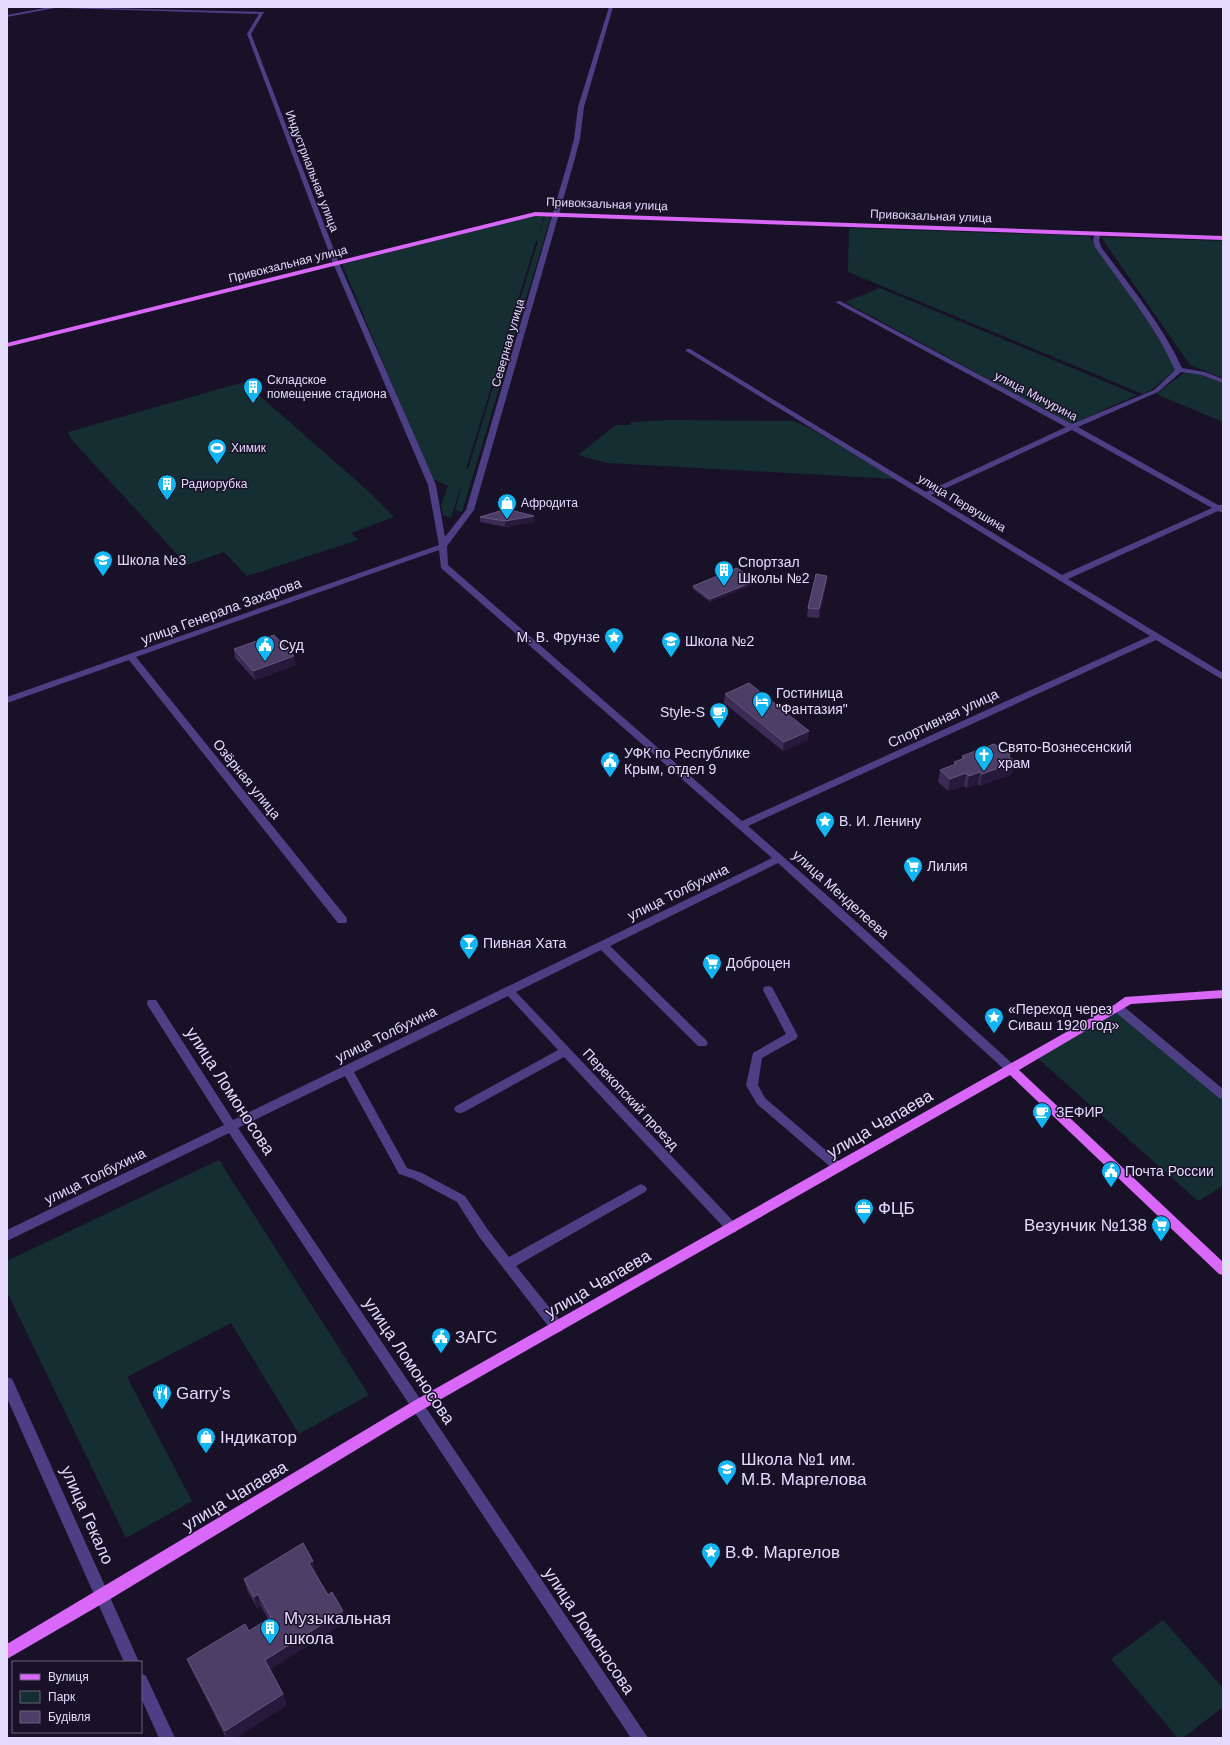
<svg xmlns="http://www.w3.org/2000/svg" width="1230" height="1745" font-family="Arial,sans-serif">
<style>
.green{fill:#152e31;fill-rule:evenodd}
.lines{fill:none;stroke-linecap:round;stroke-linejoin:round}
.minor{fill:#4d3f84;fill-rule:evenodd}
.major{fill:#d967f7;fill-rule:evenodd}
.wall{fill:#3b2b55}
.shaded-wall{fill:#26193b}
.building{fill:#4d3e67;stroke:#65567e}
.labels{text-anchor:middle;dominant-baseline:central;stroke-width:3;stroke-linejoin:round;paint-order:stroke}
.far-street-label{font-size:12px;fill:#e4dafd;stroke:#191128}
.far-poi-label{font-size:12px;fill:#e4dafd;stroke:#191128;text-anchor:start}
.poi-label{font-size:14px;fill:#e4dafd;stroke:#191128;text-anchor:start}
.street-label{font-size:14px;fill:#e4dafd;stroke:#191128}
.near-street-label{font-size:17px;fill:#e4dafd;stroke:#191128}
.near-poi-label{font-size:17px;fill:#e4dafd;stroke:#191128;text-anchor:start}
</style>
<rect width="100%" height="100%" fill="#191128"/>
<path class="green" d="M534,215H544L538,237L545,216H551L462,512L455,511L463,479L451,518L443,515L441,505L448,486L433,479L426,465L342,264ZM536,241H538L468,469H466Z
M849,228L1089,236L1149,322L1176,369L1151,390L1143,394L848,272Z
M1101,237L1223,241V378L1190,365Z
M880,288L1137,395L1072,424L845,302Z
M1184,373L1200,374L1223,383V422L1156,394Z
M244,382L367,490L394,517L351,533L358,540L247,576L224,552L187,565L71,439L68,432Z
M670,420L793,421L808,427L895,479L607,463L578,455L616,425H630L631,422Z
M1118,1008L1223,1095V1186L1198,1201L1034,1055Z
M219,1160L369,1395L299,1434L231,1323L127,1377L192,1501L126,1538L7,1292V1261Z
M1163,1620L1223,1688V1707L1183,1738H1178L1111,1659Z"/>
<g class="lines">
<path class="minor" d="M50,7H60L7,17V15Z
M61,7L264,12L251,34L339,263L436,485L445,537L466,510L569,158L574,139L578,107L609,7H613L584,107L580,139L575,158L474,510L447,546L448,565L742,821L1150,636L686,351V349H690L926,492L1066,427L835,302L840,301L1072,424L1154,390L1175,370C1155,325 1123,287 1095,247L1093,240L1095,233L1098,231L1101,233L1099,240L1101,247C1130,286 1162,324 1182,368L1205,372L1223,379V383L1202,375L1181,372L1158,392L1078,427L1218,505H1223V513L1218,511L1068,579L1223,673V680L1156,640L748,826L829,897L1015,1066L1017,1069L1015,1072L1011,1073L1007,1072L778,863L610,946L706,1040L708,1043L706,1046H698L601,950L516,992L736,1224L738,1228L736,1232L732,1233L728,1232L564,1057L464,1112L460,1113L456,1112L454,1109L456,1106L558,1050L508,996L354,1072L407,1168L422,1173L465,1196L488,1230L509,1257L637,1186L641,1184L645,1186L647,1189L645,1192L516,1266L562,1323L563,1327L562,1331L557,1333L552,1331L480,1238L457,1202L414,1179L399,1174L345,1076L238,1128L648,1738H631L229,1133L7,1241V1230L224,1125L148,1006L147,1003L148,1000H156L233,1120L772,858L441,568L439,550L136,657L346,917L347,920L346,923H338L129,660L7,703V697L439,545L428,485L333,263L247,34L259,14L63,8ZM1072,430L1212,508L1062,575L931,495Z
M768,986L772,987L798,1036L796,1039L762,1058L758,1085L765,1098L842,1164L844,1167L842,1170L838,1172L834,1170L757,1104L746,1085L753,1053L786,1034L763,990L764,987Z
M1118,1004L1122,1005L1223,1089V1099L1219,1098L1114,1011L1113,1008L1114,1005Z
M7,1377L12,1379L14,1383L139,1662H124L7,1398Z
M141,1673L146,1676L175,1738H159L141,1698Z"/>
<path class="major" d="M535,212L1223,236V240L535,216L7,347V343Z
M1223,990V998L1131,1004L1019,1070L1223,1262V1275L1219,1274L1010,1075L422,1410L107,1601L7,1659V1644L412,1402L1114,1005L1125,997Z"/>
</g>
<path class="wall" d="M480,517L534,522L505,527L480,522Z
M827,576L826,585L819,618L807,617L808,608Z
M754,584L710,602L693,589V586Z
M234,649L296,665L255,680L235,658Z
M725,694L808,740L783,751L724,703Z
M962,756L1009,757L1015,762L1012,774L980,786L978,784L967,788L964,786L948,791L938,782L940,770L953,766L954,762L962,760Z
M316,1572L315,1573L345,1622L270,1669L283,1694L287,1705L235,1738H226L192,1670L187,1659L249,1631L268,1619L261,1606L257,1608L247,1590L244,1579Z"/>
<path class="shaded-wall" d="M534,516V522L505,527V521Z
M827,576L826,585L819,618V609Z
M755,581L754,584L710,602V599Z
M294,656L296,665L255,680L253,671Z
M809,731L808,740L783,751L784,742Z
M1015,762L1012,774L980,786L982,774Z
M980,772L978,784L967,788L969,776Z
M966,773L964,786L948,791L950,779Z
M313,1561L316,1572L312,1575L309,1563Z
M258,1594L261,1606L257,1608L254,1597Z
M343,1611L345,1622L268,1671L265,1660Z
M283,1694L287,1705L235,1738H227L225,1731Z"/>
<path class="building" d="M503,510H510L534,516L505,521L480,517Z
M737,568L755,581L710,599L693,586Z
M816,574L827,576L819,609L808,608Z
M274,635L294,656L253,671L234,649Z
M749,683L809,731L784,742L725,694Z
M994,744L1010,754L1009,757L1015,762L982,774L980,772L969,776L966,773L950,779L940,770L956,764L954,762L965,758L962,756Z
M303,1543L313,1561L309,1563L328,1595L332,1592L343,1611L265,1660L283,1694L225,1731L187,1659L245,1624L249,1631L271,1617L258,1594L254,1597L244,1579Z"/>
<defs>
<g id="building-pin" transform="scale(1)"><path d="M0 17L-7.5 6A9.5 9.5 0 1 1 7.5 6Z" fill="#11b6f2" stroke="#191128"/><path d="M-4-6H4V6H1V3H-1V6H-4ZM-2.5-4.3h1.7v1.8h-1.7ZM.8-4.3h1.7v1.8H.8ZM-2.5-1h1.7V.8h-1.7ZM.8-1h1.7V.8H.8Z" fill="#fff"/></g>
<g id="stadium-pin" transform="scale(1)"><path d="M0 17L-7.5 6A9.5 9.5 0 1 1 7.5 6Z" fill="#11b6f2" stroke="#191128"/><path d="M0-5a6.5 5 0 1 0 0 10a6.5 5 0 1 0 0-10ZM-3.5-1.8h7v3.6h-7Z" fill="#fff"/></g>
<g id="shop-pin" transform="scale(1)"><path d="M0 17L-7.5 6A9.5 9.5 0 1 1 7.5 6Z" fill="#11b6f2" stroke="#191128"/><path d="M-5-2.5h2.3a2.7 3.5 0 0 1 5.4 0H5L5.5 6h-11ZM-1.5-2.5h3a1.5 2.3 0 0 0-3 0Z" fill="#fff"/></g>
<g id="school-pin" transform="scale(1)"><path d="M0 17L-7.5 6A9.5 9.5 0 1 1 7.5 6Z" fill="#11b6f2" stroke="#191128"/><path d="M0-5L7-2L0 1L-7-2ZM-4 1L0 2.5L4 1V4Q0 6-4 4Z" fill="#fff"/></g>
<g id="sight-pin" transform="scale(1)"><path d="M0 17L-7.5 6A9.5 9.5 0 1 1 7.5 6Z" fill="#11b6f2" stroke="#191128"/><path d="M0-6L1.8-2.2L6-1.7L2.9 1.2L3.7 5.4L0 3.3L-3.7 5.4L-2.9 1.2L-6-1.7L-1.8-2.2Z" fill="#fff"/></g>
<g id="civic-pin" transform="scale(1)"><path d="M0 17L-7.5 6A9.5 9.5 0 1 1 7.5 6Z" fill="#11b6f2" stroke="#191128"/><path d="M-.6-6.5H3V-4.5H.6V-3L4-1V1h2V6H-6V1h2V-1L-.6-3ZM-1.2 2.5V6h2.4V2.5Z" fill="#fff"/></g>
<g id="hotel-pin" transform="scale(1)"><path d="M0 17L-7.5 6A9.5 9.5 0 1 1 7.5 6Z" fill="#11b6f2" stroke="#191128"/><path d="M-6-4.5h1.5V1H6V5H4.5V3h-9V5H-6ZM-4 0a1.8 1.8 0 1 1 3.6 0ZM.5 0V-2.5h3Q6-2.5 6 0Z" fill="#fff"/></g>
<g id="cafe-pin" transform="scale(1)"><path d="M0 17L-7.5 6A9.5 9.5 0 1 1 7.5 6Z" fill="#11b6f2" stroke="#191128"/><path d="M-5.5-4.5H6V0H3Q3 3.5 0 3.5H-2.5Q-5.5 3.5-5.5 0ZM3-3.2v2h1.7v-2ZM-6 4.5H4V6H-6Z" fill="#fff"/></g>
<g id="church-pin" transform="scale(1)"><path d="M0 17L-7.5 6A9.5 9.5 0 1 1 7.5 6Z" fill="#11b6f2" stroke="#191128"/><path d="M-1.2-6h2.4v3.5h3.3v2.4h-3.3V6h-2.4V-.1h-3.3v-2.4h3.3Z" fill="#fff"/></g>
<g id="supermarket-pin" transform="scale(1)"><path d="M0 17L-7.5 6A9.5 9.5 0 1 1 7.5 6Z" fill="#11b6f2" stroke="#191128"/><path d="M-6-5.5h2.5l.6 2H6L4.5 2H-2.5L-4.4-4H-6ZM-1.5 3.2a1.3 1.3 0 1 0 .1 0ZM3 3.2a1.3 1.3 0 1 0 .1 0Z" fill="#fff"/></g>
<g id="bar-pin" transform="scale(1)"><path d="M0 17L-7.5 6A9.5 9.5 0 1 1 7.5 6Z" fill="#11b6f2" stroke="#191128"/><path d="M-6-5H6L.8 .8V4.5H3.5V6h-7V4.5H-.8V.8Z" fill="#fff"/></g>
<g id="office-pin" transform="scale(1)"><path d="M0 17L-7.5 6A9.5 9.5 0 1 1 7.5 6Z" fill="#11b6f2" stroke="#191128"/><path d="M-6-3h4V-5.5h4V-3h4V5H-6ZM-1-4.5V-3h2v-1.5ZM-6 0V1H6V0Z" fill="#fff"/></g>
<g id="restaurant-pin" transform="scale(1)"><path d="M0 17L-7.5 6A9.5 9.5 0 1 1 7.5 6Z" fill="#11b6f2" stroke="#191128"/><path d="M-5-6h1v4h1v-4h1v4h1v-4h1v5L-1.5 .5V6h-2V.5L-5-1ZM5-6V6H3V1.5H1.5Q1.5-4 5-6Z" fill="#fff"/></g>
</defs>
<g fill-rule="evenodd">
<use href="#building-pin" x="253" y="387"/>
<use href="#stadium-pin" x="217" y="448"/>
<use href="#building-pin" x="167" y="484"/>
<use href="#shop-pin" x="507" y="503"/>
<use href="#school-pin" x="103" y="560"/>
<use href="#building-pin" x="724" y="570"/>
<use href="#sight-pin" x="614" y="637"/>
<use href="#school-pin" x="671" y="641"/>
<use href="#civic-pin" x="265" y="645"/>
<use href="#hotel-pin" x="762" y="701"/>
<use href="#cafe-pin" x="719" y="712"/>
<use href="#church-pin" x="984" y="755"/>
<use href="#civic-pin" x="610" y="761"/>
<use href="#sight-pin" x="825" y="821"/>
<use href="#supermarket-pin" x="913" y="866"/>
<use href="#bar-pin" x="469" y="943"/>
<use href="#supermarket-pin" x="712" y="963"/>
<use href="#sight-pin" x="994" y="1017"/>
<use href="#cafe-pin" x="1042" y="1112"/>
<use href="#civic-pin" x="1111" y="1171"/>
<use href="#office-pin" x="864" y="1208"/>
<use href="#supermarket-pin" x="1161" y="1225"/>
<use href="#civic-pin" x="441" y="1337"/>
<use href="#restaurant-pin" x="162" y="1393"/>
<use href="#shop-pin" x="206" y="1437"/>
<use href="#school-pin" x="727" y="1469"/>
<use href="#sight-pin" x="711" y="1552"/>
<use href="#building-pin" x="270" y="1628"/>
</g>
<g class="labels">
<g class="far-street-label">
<text transform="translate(312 171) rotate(69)">Индустриальная улица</text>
<text transform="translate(607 204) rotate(2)">Привокзальная улица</text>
<text transform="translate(931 216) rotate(2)">Привокзальная улица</text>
<text transform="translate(288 264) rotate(-14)">Привокзальная улица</text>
<text transform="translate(508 343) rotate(-74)">Северная улица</text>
<text transform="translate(1036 396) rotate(28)">улица Мичурина</text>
<text transform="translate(962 503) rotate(31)">улица Первушина</text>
</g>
<g class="far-poi-label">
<text x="267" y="380">Складское<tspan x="267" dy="14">помещение стадиона</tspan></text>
<text x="231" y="448">Химик</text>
<text x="181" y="484">Радиорубка</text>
<text x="521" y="503">Афродита</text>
</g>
<g class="poi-label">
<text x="117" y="560">Школа №3</text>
<text x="738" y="562">Спортзал<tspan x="738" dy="16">Школы №2</tspan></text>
<text x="600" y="637" text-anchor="end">М. В. Фрунзе</text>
<text x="685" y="641">Школа №2</text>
<text x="279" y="645">Суд</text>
<text x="776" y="693">Гостиница<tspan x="776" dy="16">"Фантазия"</tspan></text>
<text x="705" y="712" text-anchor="end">Style-S</text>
<text x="998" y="747">Свято-Вознесенский<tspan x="998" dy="16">храм</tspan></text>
<text x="624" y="753">УФК по Республике<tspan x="624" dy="16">Крым, отдел 9</tspan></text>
<text x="839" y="821">В. И. Ленину</text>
<text x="927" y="866">Лилия</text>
<text x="483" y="943">Пивная Хата</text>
<text x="726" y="963">Доброцен</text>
<text x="1008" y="1009">«Переход через<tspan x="1008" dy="16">Сиваш 1920 год»</tspan></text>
<text x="1056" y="1112">ЗЕФИР</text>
<text x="1125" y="1171">Почта России</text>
</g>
<g class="street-label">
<text transform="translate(221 611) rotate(-20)">улица Генерала Захарова</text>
<text transform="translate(943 718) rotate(-25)">Спортивная улица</text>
<text transform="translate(247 779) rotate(51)">Озёрная улица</text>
<text transform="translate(678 892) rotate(-26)">улица Толбухина</text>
<text transform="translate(841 894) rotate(42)">улица Менделеева</text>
<text transform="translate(386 1034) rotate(-26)">улица Толбухина</text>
<text transform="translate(631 1099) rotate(47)">Перекопский проезд</text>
<text transform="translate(95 1176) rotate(-26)">улица Толбухина</text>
</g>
<g class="near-street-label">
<text transform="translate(230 1091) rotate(57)">улица Ломоносова</text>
<text transform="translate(880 1124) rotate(-30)">улица Чапаева</text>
<text transform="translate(598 1284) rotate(-30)">улица Чапаева</text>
<text transform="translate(409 1361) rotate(56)">улица Ломоносова</text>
<text transform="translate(235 1496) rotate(-31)">улица Чапаева</text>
<text transform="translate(87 1515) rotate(66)">улица Гекало</text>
<text transform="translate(589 1631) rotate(56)">улица Ломоносова</text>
</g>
<g class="near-poi-label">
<text x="878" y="1208">ФЦБ</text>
<text x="1147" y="1225" text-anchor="end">Везунчик №138</text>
<text x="455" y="1337">ЗАГС</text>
<text x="176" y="1393">Garry’s</text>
<text x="220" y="1437">Індикатор</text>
<text x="741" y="1459">Школа №1 им.<tspan x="741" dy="20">М.В. Маргелова</tspan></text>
<text x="725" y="1552">В.Ф. Маргелов</text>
<text x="284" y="1618">Музыкальная<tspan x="284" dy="20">школа</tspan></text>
</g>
</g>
<rect width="1230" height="1745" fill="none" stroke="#e4dafd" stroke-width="16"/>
<rect x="12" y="1661" width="130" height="72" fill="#191128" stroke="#6a617d"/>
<rect x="20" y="1674" width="20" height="6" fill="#d967f7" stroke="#6a617d"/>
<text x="48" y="1681" font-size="12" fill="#e4dafd">Вулиця</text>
<rect x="20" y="1691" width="20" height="12" fill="#152e31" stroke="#6a617d"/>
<text x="48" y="1701" font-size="12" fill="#e4dafd">Парк</text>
<rect x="20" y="1711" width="20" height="12" fill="#4d3e67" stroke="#6a617d"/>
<text x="48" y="1721" font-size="12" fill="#e4dafd">Будівля</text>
</svg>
